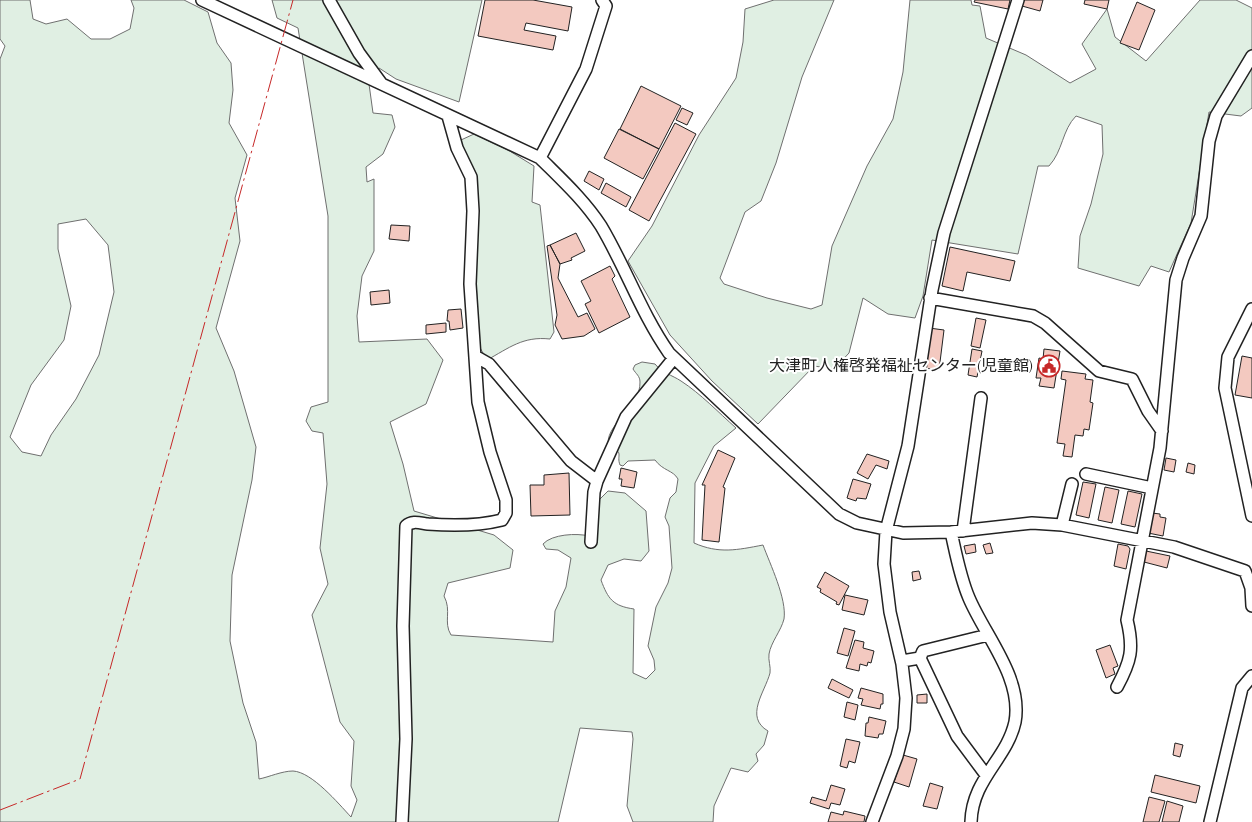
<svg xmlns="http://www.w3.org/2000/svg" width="1252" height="822" font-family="Spectral,'Noto Sans JP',serif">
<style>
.green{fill:#e0efe3;stroke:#6f6f6f;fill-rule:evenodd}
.building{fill:#f3c9c0;stroke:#222}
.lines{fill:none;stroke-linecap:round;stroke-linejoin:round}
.minor-casing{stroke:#222;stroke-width:14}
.minor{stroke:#fff;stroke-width:11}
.power{stroke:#c62828;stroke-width:1;stroke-dasharray:18 4 2.5 4;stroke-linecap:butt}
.labels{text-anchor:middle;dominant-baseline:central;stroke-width:4;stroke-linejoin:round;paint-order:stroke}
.poi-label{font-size:16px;fill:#222;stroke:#fff;text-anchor:end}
</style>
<rect width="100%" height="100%" fill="#fff"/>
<path class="green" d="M0,0H30L33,19L46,24L67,19L91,39H110L130,29L134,8L131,0H184L208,12L217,43L231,63L233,90L229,123L247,155L235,198L240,241L216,328L234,371L256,447L252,480L232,575L230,641L243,703L256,742L259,779C269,777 282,771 293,771C312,772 338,803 351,817L357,800L351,786L354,741L340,722L312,615L328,584L320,548L327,484L323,433L312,431L306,421L311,407L328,402V216L298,28L277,18L272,0H482L459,102L396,79L379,68L369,84L373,113L392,115L395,127L383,154L366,167L367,182L374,179V251L362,276L357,316L359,342L427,339L443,360L426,404L390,422L403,464L414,511L494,535L513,550L510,568L448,583L444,596C452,611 443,622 451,635L553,642L555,611L566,587L571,558L558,550L546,549L543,544C552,534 577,533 589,536L597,502L608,491L625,493L646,511L649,551L641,561L624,559L608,565L601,580C608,599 613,606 634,609L633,673L646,679L655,670L654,660L648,646L656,607L668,583L672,568L669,526L665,517L670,498L676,492L678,479C673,470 663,471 655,460L628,461L623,466L620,465C616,455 625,452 609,447C602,426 641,408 640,382C640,376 636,374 633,369L635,365L642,362L655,364C662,373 672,375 681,381C701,394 718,412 736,428L714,446L695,483L694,543C719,554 737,550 763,545C770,564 787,599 784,619C781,631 771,642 769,654C768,660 771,667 770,673C765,692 744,717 768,731L764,745L756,754L758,761L748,772L731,768L714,806L713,822H633L627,806L633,739L632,732L580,728L558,822H0V59L5,46L0,39ZM86,219L108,245L114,292L99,355L76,399L51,435L41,456L22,452L10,437L31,385L64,340L71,306L58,249V224Z
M774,0H834L802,77L776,163L761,201L745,212L720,278L724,284L767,298L811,309L822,305L832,246L867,166L893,119L903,72L910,0H971L972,5L980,6L986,38L1026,55L1070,83L1096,69L1082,44L1107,9L1115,37L1146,61L1200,0H1236L1252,8V108L1241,116L1209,112L1191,223L1169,272L1151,266L1139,286L1078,268L1080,236L1091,204L1103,154L1102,125L1076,116C1062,130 1063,151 1049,166H1038L1018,254L932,240L923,296L915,318L888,314L863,298L849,353L834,369L814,366L758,424L712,381L670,335L628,261L652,226L699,135L736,78L743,42L745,9Z
M474,134L508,150L534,166L532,202L540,205L554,332L550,339C523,336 509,348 487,360L479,346L475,257L461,140Z"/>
<path class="building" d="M485,0H533L572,7L568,31L526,23L524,30L556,36L553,50L478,36Z
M975,0H1010L1008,9L974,2Z
M1023,0H1043L1040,11L1022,6Z
M1085,0H1109L1107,9L1084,4Z
M1137,2L1155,10L1139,50L1120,43Z
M641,86L681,106L659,149L620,129Z
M682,108L693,113L687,125L676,120Z
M675,123L696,134L649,221L629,210Z
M619,129L659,149L643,179L604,158Z
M589,171L604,179L599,190L584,181Z
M606,183L631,197L626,207L601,193Z
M391,225L410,226L409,241L389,239Z
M576,233L585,251L571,258L572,260L560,264L550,245Z
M550,245L560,264L558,278L578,317L587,313L595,329L584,336L562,339L555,325L557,315L547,246Z
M950,247L1015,261L1010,281L967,272L963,291L942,286Z
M610,266L615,276L612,279L630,317L599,333L585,304L591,301L581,281Z
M389,290L390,303L371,305L370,292Z
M461,309L463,328L450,330L449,321H447L448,310Z
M976,318L986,320L980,348L971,346Z
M446,323V332L426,334V325Z
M929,328L944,330L939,370L924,368Z
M972,349L982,351L977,377L968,375Z
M1044,349L1060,351L1054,388L1039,386L1041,378H1036L1039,358L1043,359Z
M1242,356L1252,358V398L1235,395Z
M1062,371L1086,374L1085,379L1093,380L1090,402L1093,403L1089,430L1084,429L1083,436L1075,435L1072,457L1063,456L1065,444L1057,443L1066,380L1061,379Z
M718,450L735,458L723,487L725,488L719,542L702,540L705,485H702Z
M867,454L889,461L887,469L876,465L868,479L857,473Z
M1166,458L1176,460L1174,472L1164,470Z
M1188,463L1195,465L1194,474L1186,472Z
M621,468L637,472L634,488L621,486L622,479H619Z
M569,473L570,515L531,516L530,485H544V475Z
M853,479L871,484L866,499L857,498L856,501L847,498Z
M1083,482L1096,484L1089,518L1076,515Z
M1105,487L1119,490L1112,523L1098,520Z
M1128,491L1142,494L1135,527L1121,524Z
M1152,513L1160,514V517L1166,518L1163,536L1148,533Z
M990,543L993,553L986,554L983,545Z
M975,544L976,552L966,554L964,546Z
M1118,544L1128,546L1130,549L1126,569L1114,566Z
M1146,551L1170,556L1167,568L1144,562Z
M919,571L921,579L913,581L912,572Z
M825,572L849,586L839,605L836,604L837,602L820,592L821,589L817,587Z
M845,595L868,600L864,615L842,610Z
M844,628L855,631L848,656L837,653Z
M855,640L864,642L863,648L874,651L871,663L868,662L867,666L860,664L859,671L846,668Z
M1110,645L1118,666L1113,668L1115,674L1106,678L1096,650Z
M832,679L853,690L849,698L828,688Z
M861,688L883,694V704H881L880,709L861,705L863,699L858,698Z
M927,694V703H917V695Z
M847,702L858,705L855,720L844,717Z
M869,717L886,721L883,734H879L878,738L865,736L866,723H868Z
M846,739L860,742L855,763L849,761L847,768L840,766Z
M1175,743L1183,745L1180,757L1173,755Z
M903,755L917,759L909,787L894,782Z
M1155,775L1200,786L1196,803L1151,792Z
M930,783L943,787L937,809L923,806Z
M831,785L845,789L840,805L831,803L829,809L810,803L812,797L826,801Z
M1149,797L1165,801L1159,822H1143Z
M1167,801L1183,806L1179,822H1162Z
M844,811L865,816L864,822H828L831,812L843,815Z"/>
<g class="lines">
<g class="minor-casing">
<path id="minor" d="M202,0L540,158C562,180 584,200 601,226C626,268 641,313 669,353L839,514L857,523L903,533L951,532L1032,523L1062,525L1174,547L1245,571L1251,588L1252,606
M329,0L359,53L381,83
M540,158L586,69L606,6L602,0
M930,298L1033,316L1045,323L1099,371L1132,379L1148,411L1162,431
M1252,309L1228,357L1225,388L1252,516
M475,356L489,364L571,461L597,481L626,417L674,358
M1086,474L1152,488
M1062,525L1072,484
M963,531L981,398
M951,532C956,554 960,577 969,598C985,636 1023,678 1015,722C1007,759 972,779 971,822
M591,542L594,492L597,481
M920,658L957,736L986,775
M902,661L920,658L923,651L988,635
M1117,687C1131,661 1134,649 1127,620L1160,448L1176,280L1183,258L1201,216L1209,141L1216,116L1252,56
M402,822L406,739L403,626L406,526C412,520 420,523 428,524C453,526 478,526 502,520L506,513V500L490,452L478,402L470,284L473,211L471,177L457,148L448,116
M872,822L897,756L904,729L906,698L902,664L890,612L884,564L886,531L908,446L932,290L944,233L1018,0
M1210,822L1242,688L1252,676"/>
</g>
<use href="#minor" class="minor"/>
<path class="power" d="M0,810L80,779L293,0"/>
</g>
<defs>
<g id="civic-ring" transform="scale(1.125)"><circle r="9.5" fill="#fff" stroke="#c62828" stroke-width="1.5"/><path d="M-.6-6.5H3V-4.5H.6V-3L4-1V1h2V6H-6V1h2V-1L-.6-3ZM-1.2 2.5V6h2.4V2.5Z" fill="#c62828"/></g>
</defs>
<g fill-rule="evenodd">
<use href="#civic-ring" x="1049" y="366"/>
</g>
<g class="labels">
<g class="poi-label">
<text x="1033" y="366">大津町人権啓発福祉センター(児童館)</text>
</g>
</g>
</svg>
